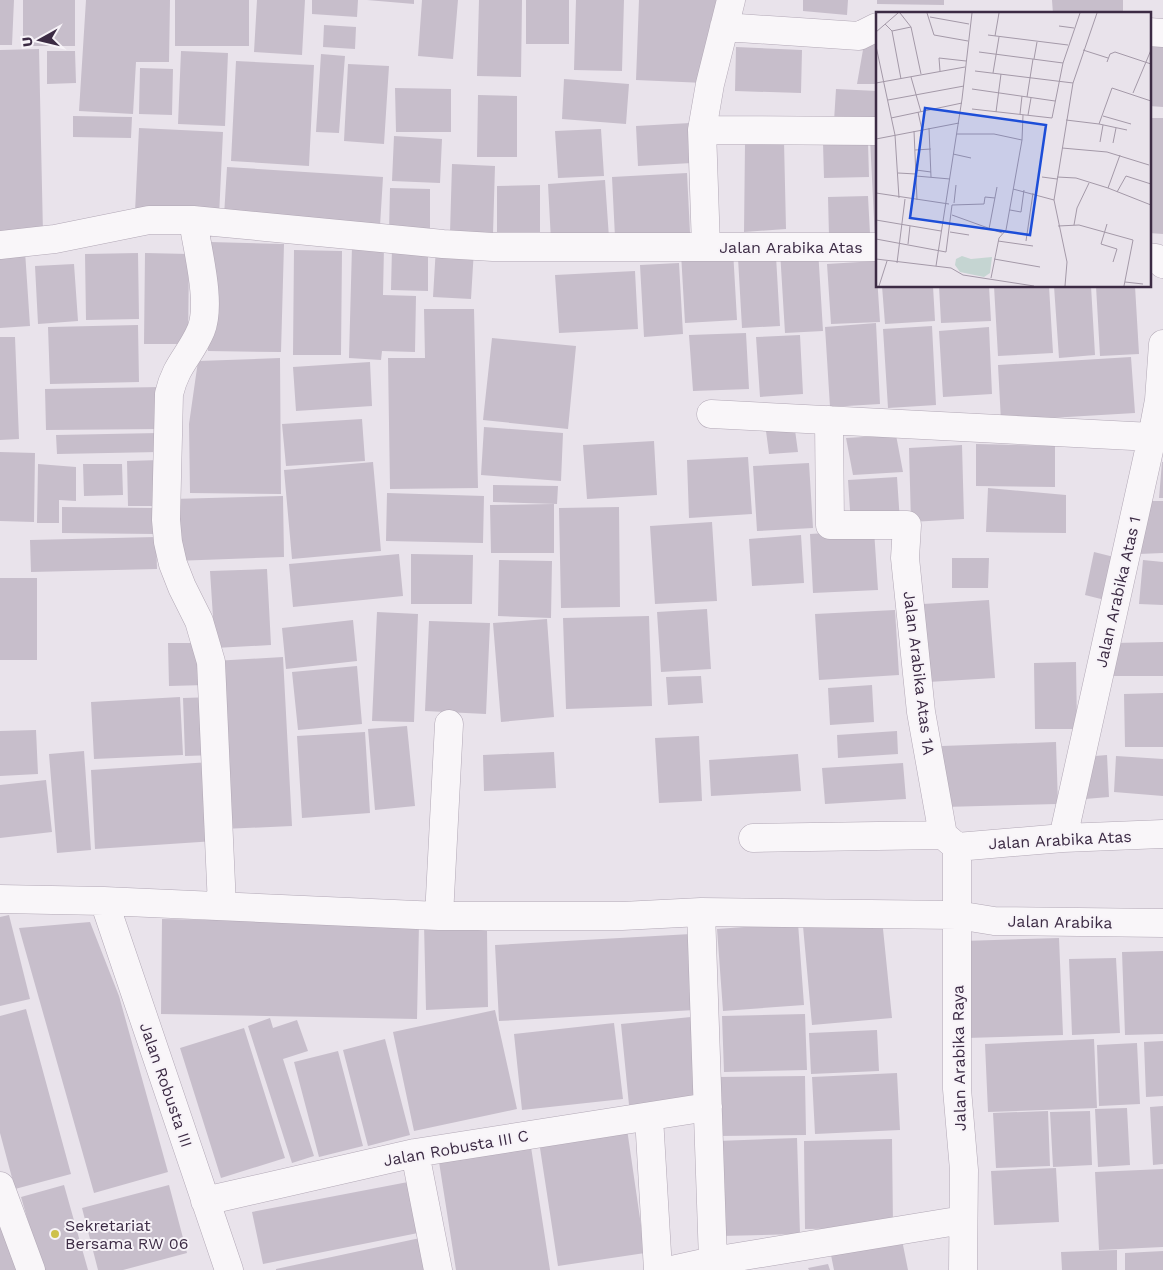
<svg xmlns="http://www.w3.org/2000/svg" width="1163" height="1270" font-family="'Work Sans',sans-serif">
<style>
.building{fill:#c7becb}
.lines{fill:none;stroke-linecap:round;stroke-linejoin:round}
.minor-casing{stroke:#b2a8b6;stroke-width:29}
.minor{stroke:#f9f6f9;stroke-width:28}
.poi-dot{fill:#cec14b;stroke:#f7f3f8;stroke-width:2}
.labels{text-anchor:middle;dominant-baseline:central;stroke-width:4;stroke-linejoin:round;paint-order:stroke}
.street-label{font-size:16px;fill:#3c2b44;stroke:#f7f3f8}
.poi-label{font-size:16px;fill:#3c2b44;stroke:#f7f3f8;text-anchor:start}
.inset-road{fill:none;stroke:#a499a8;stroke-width:1}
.view{fill:#1d4ed8;fill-opacity:0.15;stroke:#1d4ed8;stroke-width:2.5}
.inset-edge{fill:none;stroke:#3c2b44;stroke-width:2.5}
</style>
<rect width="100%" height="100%" fill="#e9e3eb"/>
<path class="building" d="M0,0H14L12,45H0Z
M23,0H75V46H23Z
M86,0H170L169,62H136L133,114L79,111Z
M175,0H249V46H175Z
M257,0H305L302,55L254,52Z
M312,0H358L357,17L312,14Z
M367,0H414V4Z
M422,0H458L453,59L418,56Z
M479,0H522L521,77L477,76Z
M526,0H569V44H526Z
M576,0H624L622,71L574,70Z
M639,0H716L714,35L705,83L636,80Z
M803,0H848L847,15L803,11Z
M877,0H944V5L877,4Z
M1052,0H1123V14H1053Z
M324,25L356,27L355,49L323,47Z
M1149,35L1163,37V107L1149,106Z
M877,43V84H857L864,44Z
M736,47L802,50L801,93L735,91Z
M39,49L43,234L0,235V50Z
M47,51H75L76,83L47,84Z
M181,51L228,53L225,126L178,124Z
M321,54L345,56L339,133L316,132Z
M236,61L314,65L309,166L231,161Z
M348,64L389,66L384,144L344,141Z
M140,68L173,69L172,115L139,114Z
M564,79L629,84L626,124L562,119Z
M395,88L451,89V132H396Z
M836,89L877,91V124L834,121Z
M478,95L517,96V157H477Z
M73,116L132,117L131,138L73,137Z
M1149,118H1163V234L1149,233Z
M690,123L692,163L638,166L636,126Z
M139,128L223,132L219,216L135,212Z
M601,129L604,176L558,178L555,131Z
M394,136L442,139L440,183L392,181Z
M870,138H877V240H875Z
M784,141L786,229L744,232L745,144Z
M868,142L869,177L824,178L823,143Z
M452,164L495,166L493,234L450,233Z
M227,167L383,177L380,226L224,216Z
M687,173L690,233L615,237L612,177Z
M605,180L609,238L551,241L548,184Z
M540,185V232H497V186Z
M390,188L430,189V232H389Z
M868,196L870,234L829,236L828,197Z
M210,242L284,244L281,352L208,351Z
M352,246L384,247L383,295L416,296L415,352L382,351L381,360L349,358Z
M436,247L474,249L471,299L433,297Z
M392,248H428V291L391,290Z
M818,249L823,331L785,333L780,251Z
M294,250L342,251L341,355H293Z
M733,250L737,320L685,323L681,253Z
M25,251L30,326L0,328V253Z
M138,253L139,319L86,320L85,254Z
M145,253L189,254L188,344H144Z
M776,256L780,326L742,328L738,258Z
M876,261L880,322L831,324L827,264Z
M679,263L683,334L644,337L640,265Z
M74,264L78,321L38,324L35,266Z
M635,271L638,329L559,333L555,275Z
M882,286H933L935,321L885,324Z
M939,286H989L991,321L941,323Z
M994,286H1049L1053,353L998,356Z
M1054,286H1091L1095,355L1059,358Z
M1096,286H1135L1139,354L1100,356Z
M424,309H474L478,488L390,489L388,358H425Z
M876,323L880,404L830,407L825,327Z
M138,325L139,382L50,384L48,327Z
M932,326L936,405L888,408L883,329Z
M989,327L992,394L943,397L939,331Z
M746,333L749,389L693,391L689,335Z
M800,335L803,394L760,397L756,337Z
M0,337H15L19,439L0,440Z
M492,338L576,346L568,429L483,420Z
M1131,357L1135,413L1001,421L998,365Z
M280,358L281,494L190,493L189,424L198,361Z
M370,362L372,406L296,411L293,367Z
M161,387V429L46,430L45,389Z
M362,419L365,461L286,466L282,424Z
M484,427L563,433L561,481L481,475Z
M795,430L798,452L769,454L766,431Z
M159,433V452L57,454L56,435Z
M896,435L903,472L853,475L846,438Z
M654,441L657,495L587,499L583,445Z
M976,444L1055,446V487L976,486Z
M962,445L964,519L911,522L909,448Z
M0,452L35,453L34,522L0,521Z
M748,457L752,514L689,518L687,460Z
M160,460V506H128L127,461Z
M373,462L381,551L292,559L284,470Z
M1162,462H1163V498H1159Z
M809,463L813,528L757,531L753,466Z
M38,464L76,467V501L59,500V523H37Z
M83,464H122L123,495L84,496Z
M897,477L900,522L851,525L848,480Z
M493,485L558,486L557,504L493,502Z
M988,488L1066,495V533L986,532Z
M387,493L484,496L483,543L386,541Z
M283,496L284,557L174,561L172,499Z
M1142,501H1163V553L1139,554Z
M554,504V553H491L490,505Z
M62,507L154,508V534L62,533Z
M619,507L620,607L561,608L559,508Z
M712,522L717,601L655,604L650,526Z
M874,530L878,590L813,593L810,534Z
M801,535L804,583L752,586L749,539Z
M156,537L157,569L31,572L30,540Z
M1094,552L1114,557L1105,600L1085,595Z
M399,554L403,596L293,607L289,564Z
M411,554L473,555L472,604H411Z
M952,558H989L988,588H952Z
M499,560L552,561L551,618L498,616Z
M1143,560L1163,562V605L1139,604Z
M267,569L271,645L215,648L210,571Z
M0,578H37V660H0Z
M989,600L995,678L928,682L923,604Z
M707,609L711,669L661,672L657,612Z
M895,610L899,675L819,680L815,614Z
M377,612L418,614L414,722L372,721Z
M649,616L652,706L566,709L563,618Z
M547,619L554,717L501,722L493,623Z
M353,620L357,661L286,669L282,628Z
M429,621L490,623L486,714L425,711Z
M1163,642V676H1113V643Z
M168,643H205L206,685L169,686Z
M283,657L292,826L223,829L214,661Z
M1076,662L1077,729H1035L1034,663Z
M357,666L362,724L298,730L292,672Z
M701,676L703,703L668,705L666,677Z
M872,685L874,722L830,725L828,688Z
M1163,693V747H1125L1124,694Z
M180,697L183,755L94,759L91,702Z
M214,697L216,755L185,756L183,698Z
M407,726L415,806L375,810L368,729Z
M36,730L38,774L0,776V731Z
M897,731L898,754L838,758L837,735Z
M365,732L370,813L302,818L297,736Z
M699,736L702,801L659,803L655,738Z
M1056,742L1058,804L944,807L942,746Z
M84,751L91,850L57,853L49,754Z
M554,752L556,788L484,791L483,755Z
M798,754L801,791L711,796L709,760Z
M1107,755L1109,797L1085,799L1083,757Z
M1116,756L1163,759V796L1114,792Z
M210,762L215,841L95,849L91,770Z
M903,763L906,799L825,804L822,768Z
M46,780L52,832L0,838V785Z
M9,915L30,999L0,1006V917Z
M162,919L419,924L417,1019L161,1014Z
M882,919L892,1018L812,1025L803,926Z
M90,922L119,996L168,1172L94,1193L19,928Z
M798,923L804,1005L723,1011L717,929Z
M424,924L487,931L488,1007L426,1010Z
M691,934L695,1010L499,1021L495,945Z
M1059,938L1063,1035L966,1038L963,941Z
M1163,951V1034L1125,1035L1122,952Z
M1116,958L1120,1033L1072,1035L1069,959Z
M26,1009L71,1174L15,1189L0,1133V1016Z
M495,1010L517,1109L414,1131L393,1032Z
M805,1014L807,1070L724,1072L722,1016Z
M691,1017L699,1099L629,1105L621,1024Z
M270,1018L273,1028L297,1020L308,1051L283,1059L314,1156L292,1163L248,1026Z
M614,1023L623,1099L522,1110L514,1034Z
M244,1028L285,1158L221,1178L180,1048Z
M877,1030L879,1071L811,1074L809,1033Z
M385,1039L410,1135L368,1146L343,1050Z
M1094,1039L1097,1108L988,1112L985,1044Z
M1163,1041V1096L1146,1097L1144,1042Z
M1137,1043L1140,1104L1099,1106L1097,1045Z
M338,1051L363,1146L319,1157L294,1062Z
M897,1073L900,1130L815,1134L812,1077Z
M805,1076L806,1135L717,1136L716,1077Z
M1163,1106V1164L1153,1165L1150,1107Z
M1127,1108L1130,1165L1098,1167L1095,1109Z
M1048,1111L1050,1166L996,1168L993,1113Z
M1090,1111L1092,1165L1053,1167L1050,1112Z
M626,1122L645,1253L558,1266L538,1135Z
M797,1138L800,1234L720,1236L717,1141Z
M892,1139L893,1228L805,1229L804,1141Z
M531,1147L550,1270H456L439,1162Z
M1056,1168L1059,1222L994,1225L991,1171Z
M1163,1169V1247L1099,1250L1095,1172Z
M408,1182L418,1233L263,1264L252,1212Z
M64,1185L88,1270H42L21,1197Z
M169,1185L187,1253L123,1270H98L82,1208Z
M0,1211L21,1270H0Z
M901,1235L908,1270H834L830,1250Z
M420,1238L427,1270H276V1269Z
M1117,1250V1270H1062L1061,1252Z
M1163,1251V1270H1125V1253Z
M828,1264L830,1270H809L808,1268Z"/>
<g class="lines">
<g class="minor-casing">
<path id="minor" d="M724,27L859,36L877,27
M1149,32L1163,33
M702,130L877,131
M193,220C197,249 212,303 201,330C190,356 176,364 169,394L166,520L168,542L173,564L182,587L199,621L211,662L222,906
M0,245L55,239L149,220H193L443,244L493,247H877
M706,247L702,130L710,84L731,0
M1149,257L1156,258L1163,264
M711,414L1152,437
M829,420L830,525H907L905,558L921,712L943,835L957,847
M753,838L943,835
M1063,838L1152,437L1159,400L1163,344
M957,847V1089L964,1170L963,1270
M957,847L1063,838L1163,834
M0,899L104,901L439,916H622L701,912L957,915L994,921L1163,923
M104,901L229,1270
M701,912L713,1261
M439,916L449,724
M649,1117L658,1270
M415,1153L438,1270
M0,1186L31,1270
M205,1201L415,1153L708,1107
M672,1270L713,1261L963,1220"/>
</g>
<use href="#minor" class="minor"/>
</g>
<circle class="poi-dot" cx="55" cy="1234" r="5"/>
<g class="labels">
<g class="street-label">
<text x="791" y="247">Jalan Arabika Atas</text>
<text transform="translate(1118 592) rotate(-77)">Jalan Arabika Atas 1</text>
<text transform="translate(919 673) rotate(83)">Jalan Arabika Atas 1A</text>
<text transform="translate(1060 840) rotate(-3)">Jalan Arabika Atas</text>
<text transform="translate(1060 922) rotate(1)">Jalan Arabika</text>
<text transform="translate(959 1058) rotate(-91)">Jalan Arabika Raya</text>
<text transform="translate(166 1085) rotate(71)">Jalan Robusta III</text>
<text transform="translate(456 1148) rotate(-10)">Jalan Robusta III C</text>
</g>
<g class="poi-label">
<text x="65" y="1225">Sekretariat<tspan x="65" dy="18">Bersama RW 06</tspan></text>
</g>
</g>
<g transform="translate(876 12)">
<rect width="275" height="275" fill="#e9e3eb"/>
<path d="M86,244L95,247L116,245L114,261L108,265L84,260L79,253L80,247Z" fill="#c5d5d2"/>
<path class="inset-road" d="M24,1L35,15L45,62M51,1L58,23L92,29M54,5L93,12M9,12L16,19L25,67M183,14L198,16M16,19L35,15M0,20L22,1M112,23L192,33M119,24L123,1M0,34L19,123L23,186M207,38L232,46M103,40L187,51M158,47L161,30M231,50L234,42L239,40L275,52M64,59L63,46L90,49M99,59L197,71M117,61L123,25M35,65L45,100M0,71L89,55M96,77L179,89M257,81L275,38M151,85L157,47M12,88L88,74M96,97L176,106L187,51L204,1M42,100L46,118M120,100L125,62M144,102L146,84M152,103L155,86M227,104L255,112M15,106L86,91M190,108L223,112L236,76L275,89M223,112L251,118M53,116L55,165M38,119L41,188M81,122H118L146,128M0,127L83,111M224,130L227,113M237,131L240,116M186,136L231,140L273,153M39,138L55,137M77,142L95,146M40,158L55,160M22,161L40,162M40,164L74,167M166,165L181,167M181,165L200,166L232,176L244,143M232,176L275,193M137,177L178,188M241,180L250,164L275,172M0,181L73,192M78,191L80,173M76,193L108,192L109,185L119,186M134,198L145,200L148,178M76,203L126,221M0,208L65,219M231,212L225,232L241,237L237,250M198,213L201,196L213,171M182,214L203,213L257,228L248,274M113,217L121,175M74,220L93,223M0,227L70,240L76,193M122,229L157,234M150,229L157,181M32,232L34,214M0,247L75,256L87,263L158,274M118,247L164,255M21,251L29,187M60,254L86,87L96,1M115,266L123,226L130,218L146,128L147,103M249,270L267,272M3,274L11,249M189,274L191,250L178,188L197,71L221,1"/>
<path class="view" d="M49,96L170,113L154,223L34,206Z"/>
<rect width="275" height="275" class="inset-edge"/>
</g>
<g transform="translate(40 40) rotate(262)" stroke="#f7f3f8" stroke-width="4" paint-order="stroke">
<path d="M0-4L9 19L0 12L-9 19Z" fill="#3c2b44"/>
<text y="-8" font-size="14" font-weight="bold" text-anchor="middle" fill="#3c2b44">U</text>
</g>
</svg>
